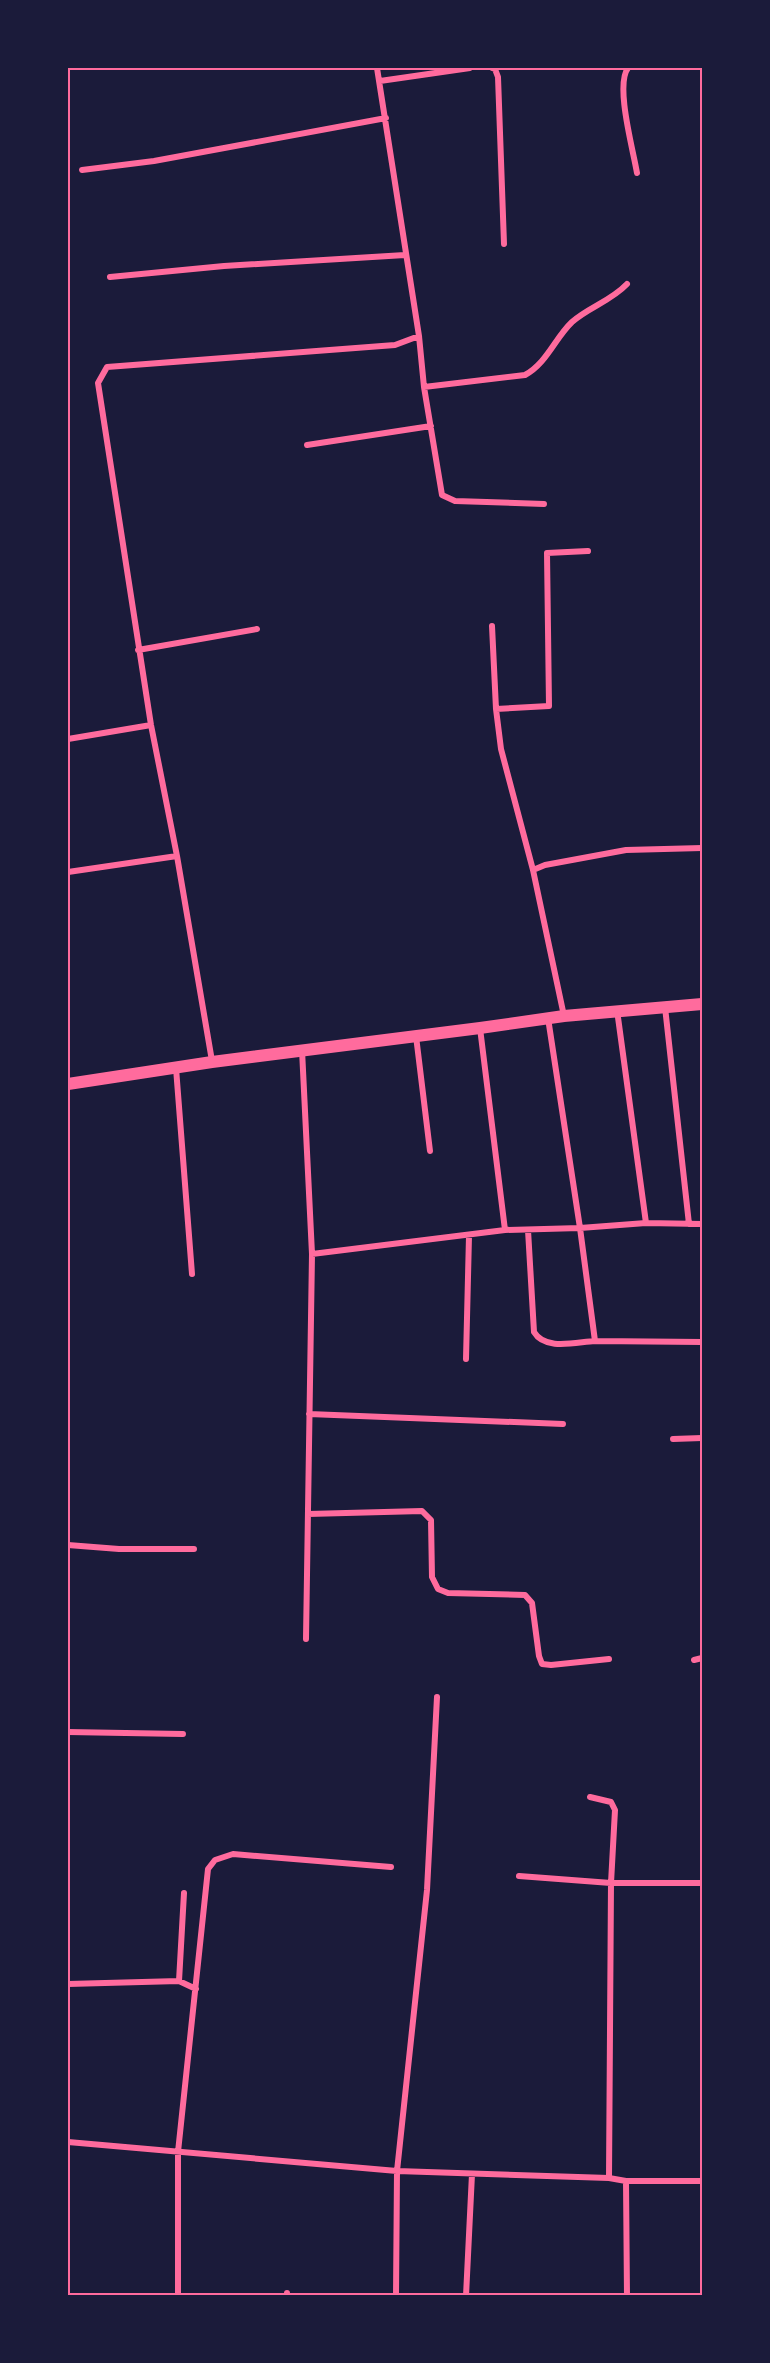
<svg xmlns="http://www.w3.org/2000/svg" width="770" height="2363" font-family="'Fira Sans',sans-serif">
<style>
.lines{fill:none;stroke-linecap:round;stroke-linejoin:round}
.minor{stroke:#ff6b9d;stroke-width:6}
.secondary{stroke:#ff6b9d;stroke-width:12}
.neatline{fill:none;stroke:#ff6b9d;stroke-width:2}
</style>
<rect width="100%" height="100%" fill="#1b1b3a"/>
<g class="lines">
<path class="minor" d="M377,68L419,336L424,387L442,495L455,501L544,504
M492,68L495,69L498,77L504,244
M628,68C615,85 633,149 637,173
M380,81L470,68
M82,170L154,161L386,118
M110,277L224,266L405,255
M424,387L525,375C547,363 555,338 572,322C589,307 611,301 627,284
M307,445L431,426
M492,626L496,709L501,749L533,870L564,1016
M138,650L257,629
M496,709L549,706L547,553L588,551
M68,739L151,725
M533,870L545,865L626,850L702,848
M68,872L177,856
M665,1007L689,1224
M617,1010L646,1223
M548,1018L580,1228L595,1341L702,1342
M480,1028L505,1230
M416,1036L430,1151
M302,1050L312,1254L306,1639
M212,1061L177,856L151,725L98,383L107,367L395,345L419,336
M176,1068L192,1274
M528,1230L534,1332C545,1351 576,1342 595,1341
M312,1254L505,1230L580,1228L646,1223L702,1224
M466,1359L469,1236
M309,1414L563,1424
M673,1439L702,1438
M308,1514L422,1511L431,1520L432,1577L438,1589L448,1593L525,1595L532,1603L539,1656L542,1664L551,1665L609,1659
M68,1545L119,1549H194
M694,1660L702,1658
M68,1732L183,1734
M590,1797L611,1802L615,1810L611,1883L609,2178
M519,1876L611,1883H702
M179,1981L184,1893
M68,1984L179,1981L196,1989
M68,2142L397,2171L609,2178L626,2181H702
M626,2181L627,2296
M178,2296V2152L208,1869L215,1860L233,1854L391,1867
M287,2296V2293
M396,2296L397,2171L427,1890L437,1697
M466,2296L472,2174"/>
<path class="secondary" d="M68,1084L212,1062L480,1028L564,1016L702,1004"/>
</g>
<rect width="770" height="2363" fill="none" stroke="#1b1b3a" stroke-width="138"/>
<rect x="69" y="69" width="632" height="2225" class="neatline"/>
</svg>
